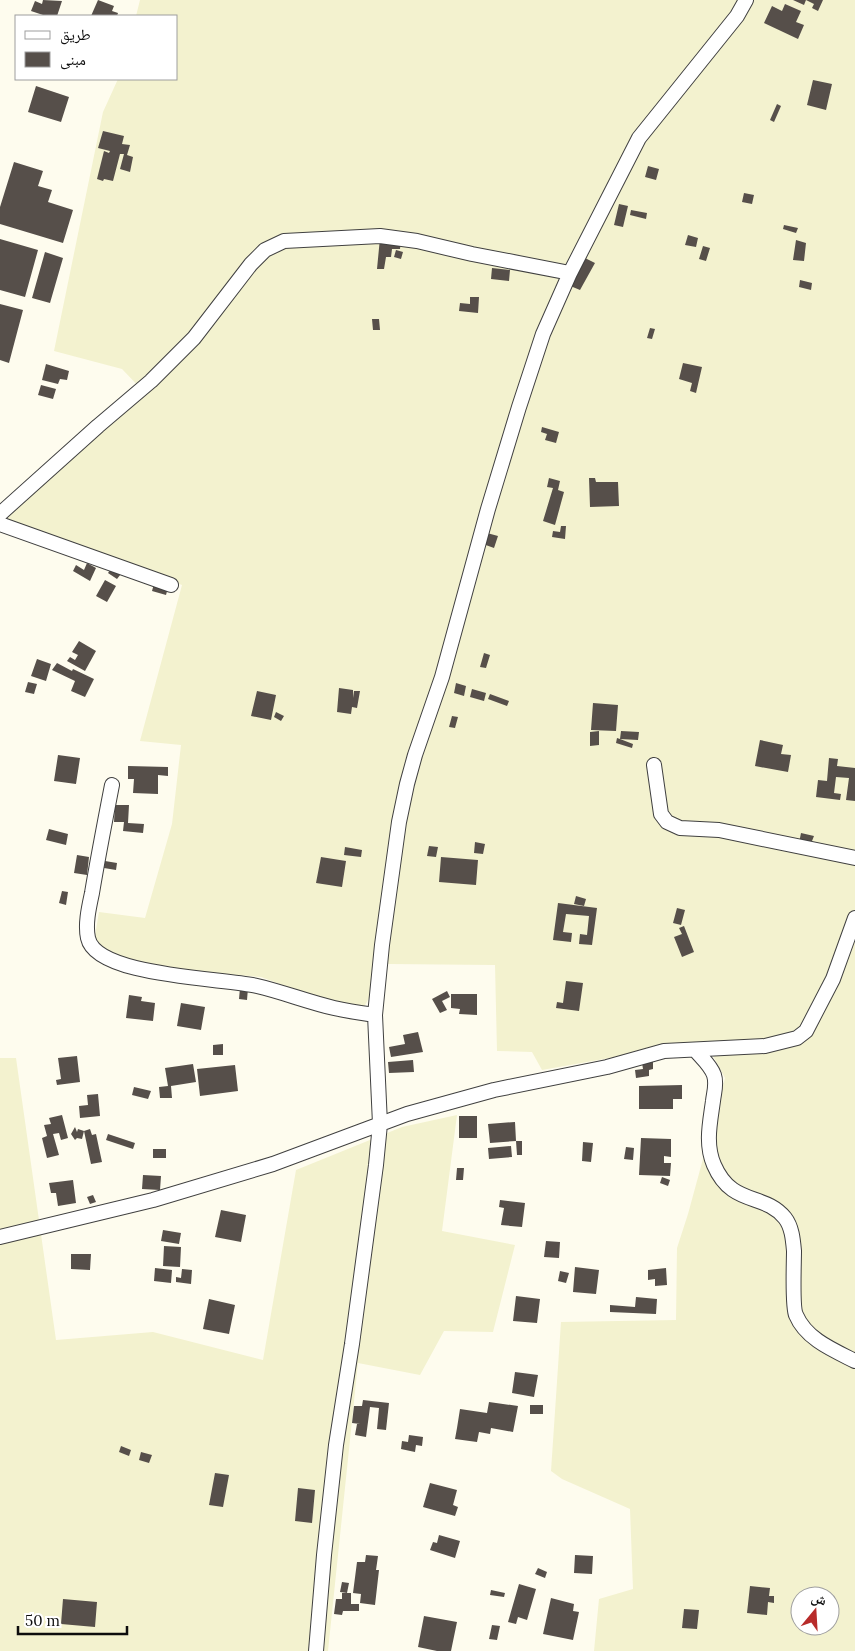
<svg xmlns="http://www.w3.org/2000/svg" width="855" height="1651" font-family="Lora,'Noto Naskh Arabic',serif">
<style>
.farmland{fill:#f3f2cf;fill-rule:evenodd}
.building{fill:#564f4a}
.lines{fill:none;stroke-linecap:round;stroke-linejoin:round}
.minor-casing{stroke:#404040;stroke-width:16}
.minor{stroke:#fff;stroke-width:14}
</style>
<rect width="100%" height="100%" fill="#fefcee"/>
<path class="farmland" d="M140,0H855V1651H594L599,1599L633,1589L630,1509L562,1479L551,1471L561,1322L676,1320L677,1248L688,1214L725,1078L705,1041L542,1070L532,1052L497,1051L495,965L388,964L360,1014L261,977L182,971L107,954L94,941L99,912L145,918L172,824L181,745L140,741L182,585L0,519L144,392L122,369L54,351L103,112L118,79H176V16H136ZM800,1596H830V1626H800Z
M0,1058H16L56,1340L153,1332L263,1360L296,1170L402,1127L457,1115L442,1231L515,1245L493,1332L444,1331L420,1375L358,1363L328,1651H0Z"/>
<path class="building" d="M43,0L62,1L57,16H46L31,11L35,1L42,4Z
M98,0L114,6L112,11L118,13L117,16H91Z
M793,0H823L818,11L812,8L814,4L806,0L804,5Z
M785,4L801,11L796,22L804,25L798,39L764,23L772,6L782,11Z
M813,80L832,84L826,110L807,105Z
M36,86L69,97L61,122L28,112Z
M777,104L781,106L774,122L770,120Z
M103,131L124,136L122,144L130,145L127,155L133,157L130,172L120,169L124,154H120L113,181L104,179L103,181L97,179L104,151L109,153L110,151L98,148Z
M14,162L43,171L38,186L52,190L48,202L73,210L63,243L0,224V207Z
M648,166L659,169L656,180L645,177Z
M744,193L754,195L752,204L742,202Z
M619,204L628,206L623,227L614,225Z
M631,210L647,213L646,219L630,215Z
M784,225L798,228L796,233L783,229Z
M688,235L698,238L696,247L685,245Z
M380,238L401,240L400,249H392L391,257H386L384,269H377Z
M0,239L38,250L25,297L0,290Z
M796,240L806,243L804,261L793,260Z
M703,246L710,248L706,261L699,259Z
M396,250L403,252L401,259L394,257Z
M45,252L63,258L50,303L32,298Z
M585,258L595,263L580,290L568,285Z
M492,268L510,270L509,281L491,279Z
M800,280L812,283L811,290L799,287Z
M470,297H479L478,313L459,311L460,303L470,304Z
M0,304L23,310L9,363L0,360Z
M372,319H379L380,330H373Z
M650,328L655,329L652,339L647,338Z
M683,363L702,367L696,393L690,391L692,383L679,379Z
M46,364L69,371L67,380L60,379L58,384L42,380Z
M41,385L56,389L53,399L38,395Z
M542,427L559,432L556,443L545,440L547,434L541,432Z
M549,478L560,481L558,490L564,492L555,525L543,521L553,488L547,487Z
M589,478H595L596,482H618L619,506L590,507Z
M561,526H566L565,539L552,537L553,531L560,532Z
M487,533L498,536L494,548L483,544Z
M87,563L96,568L90,581L73,571L76,565L84,570Z
M115,563L124,570L117,579L108,573Z
M105,580L116,586L107,602L96,596Z
M155,580L169,584L166,595L152,591Z
M79,641L96,651L85,671L67,661L70,657L75,660L78,655L72,652Z
M484,653L490,655L486,668L480,667Z
M37,659L51,664L46,681L31,676Z
M57,663L72,671L73,669L94,679L85,697L71,691L75,681L52,670Z
M28,682L37,684L34,694L25,692Z
M456,683L466,686L464,696L454,693Z
M339,688L353,690V698L354,691H360L357,708L352,707L351,714L337,712Z
M472,689L486,693L484,701L470,697Z
M257,691L276,695L271,720L251,716Z
M490,694L509,701L507,706L488,699Z
M593,703L618,705L616,731L591,730Z
M276,712L284,716L281,721L274,717Z
M452,716L458,717L455,728L449,727Z
M599,731V745L590,746V732Z
M621,731L639,732L638,740L620,739L633,744L632,748L616,743L617,738L620,739Z
M760,740L783,745L781,754L791,755L788,772L755,766Z
M58,755L80,758L76,784L54,781Z
M829,758L838,759L837,766L855,768V801L846,800L849,778L836,777L834,793L841,794L840,800L816,797L818,780L827,781Z
M128,766L168,767V776L158,775V794L133,793L134,779H128Z
M115,805H129L128,823L144,824L143,833L123,831L124,822H114Z
M49,829L68,834L66,845L46,840Z
M801,833L814,836L810,846L799,843Z
M475,842L485,844L483,854L474,853Z
M429,846L438,847L436,857L427,856Z
M345,847L362,850L361,857L344,855Z
M77,855L89,857L87,875L74,873Z
M321,857L346,861L342,887L316,883Z
M441,857L478,860L476,885L439,882Z
M105,861L117,863L116,870L104,868Z
M62,891L68,892L66,905L59,903Z
M576,896L586,899L584,906L574,904Z
M558,903L597,908L592,945L579,944L580,934L587,935L589,916L566,914L563,932L572,933L571,942L553,940Z
M677,908L685,910L681,925L673,923Z
M684,926L694,952L682,957L674,937L682,934L679,928Z
M566,981L583,983L579,1011L556,1008L557,1002L563,1003Z
M240,988H248L247,1000L239,999Z
M447,991L450,997L442,1001L447,1010L440,1013L432,999Z
M451,994H477V1015L459,1014L460,1009L451,1008Z
M129,995L142,997L141,1001L155,1003L153,1021L126,1018Z
M181,1003L205,1007L201,1030L177,1026Z
M418,1032L423,1052L391,1057L389,1047L405,1044L403,1035Z
M223,1044V1055H213V1045Z
M77,1056L80,1082L57,1085L56,1080L61,1079L58,1058Z
M413,1060L414,1072L389,1073L388,1062Z
M653,1062V1069L649,1070V1076L636,1078L635,1070L643,1069L642,1063Z
M193,1064L196,1082L171,1086L172,1098H160L159,1087L168,1086L165,1068Z
M235,1065L238,1091L200,1096L197,1069Z
M682,1085V1099H673V1109H639V1086Z
M134,1087L151,1091L148,1099L132,1095Z
M98,1094L100,1116L80,1118L79,1106L88,1105L87,1095Z
M62,1115L68,1138L61,1140L59,1133L53,1134L59,1155L47,1158L42,1138L47,1136L44,1125L51,1124L49,1118Z
M459,1116H477V1138H459Z
M515,1122L516,1141L490,1143L488,1124Z
M75,1127L77,1132L78,1129L84,1131L90,1129L92,1135L96,1134L102,1162L91,1164L84,1131L82,1139L77,1138L75,1140L71,1134Z
M108,1134L135,1143L133,1149L106,1140Z
M641,1138L671,1139V1157L664,1156V1163H671L670,1176L639,1175Z
M516,1141H522V1155H517Z
M583,1142L593,1143L591,1162L582,1161Z
M511,1146L512,1157L489,1159L488,1148Z
M626,1147L634,1148L633,1160L624,1159Z
M153,1149H166V1158H153Z
M457,1168H464L463,1180H456Z
M143,1175L161,1176L160,1190L142,1189Z
M662,1177L670,1180L668,1186L660,1183Z
M73,1180L76,1203L58,1206L56,1193H51L49,1183Z
M93,1195L96,1202L90,1204L87,1197Z
M500,1200L525,1203L522,1227L501,1225L504,1208L499,1207Z
M221,1210L246,1215L241,1242L215,1237Z
M163,1230L181,1233L179,1244L161,1241Z
M546,1241L560,1242L559,1258L544,1257Z
M164,1246L181,1247L180,1267L163,1266Z
M71,1254H91L90,1270L71,1269Z
M575,1267L599,1270L596,1294L573,1292Z
M155,1268L172,1270L171,1283L154,1281Z
M666,1268L667,1285L655,1286V1279L648,1280V1270Z
M182,1269L192,1270L191,1284L176,1282V1277L181,1278Z
M560,1271L569,1273L566,1283L558,1281Z
M516,1296L540,1299L537,1323L513,1321Z
M636,1297L657,1299L656,1314L610,1312V1305L635,1307Z
M209,1299L235,1305L229,1334L203,1329Z
M515,1372L538,1375L534,1397L512,1393Z
M363,1400L389,1403L386,1430L377,1429L379,1408L370,1407L366,1437L355,1435L357,1424H360L352,1423L354,1406H362Z
M489,1402L518,1406L513,1432L491,1428L490,1434L479,1432L477,1442L455,1439L457,1428L462,1429L457,1428L460,1409L487,1413Z
M530,1405H543V1414H530Z
M409,1435L423,1437L422,1446L416,1445L415,1452L401,1449L402,1441L408,1442Z
M121,1446L131,1450L129,1456L119,1452Z
M141,1452L152,1455L149,1463L139,1460Z
M215,1473L229,1475L223,1507L209,1505Z
M430,1483L457,1490L453,1505L458,1507L455,1516L423,1507Z
M298,1488L315,1490L312,1523L295,1521Z
M439,1535L460,1541L455,1558L430,1550L433,1542L437,1543Z
M366,1555L378,1556L376,1570H379L375,1605L360,1603L361,1594L353,1593L357,1562H365Z
M575,1555L593,1556L592,1574L574,1573Z
M538,1568L547,1572L545,1578L535,1574Z
M342,1582L349,1583L347,1593L340,1592Z
M519,1584L536,1589L527,1620L518,1617L516,1624L508,1622Z
M750,1586L770,1588L769,1596H774V1603L768,1602L767,1615L747,1613Z
M491,1590L505,1593L504,1597L490,1595Z
M342,1593H351V1604H359V1611H343L342,1615L334,1614L336,1599H342Z
M551,1598L574,1604L573,1611L579,1612L573,1640L543,1634Z
M63,1599L97,1602L95,1627L61,1624Z
M684,1609L699,1610L697,1629L682,1628Z
M424,1616L457,1622L451,1651H437L418,1647Z
M492,1625L500,1626L497,1640L489,1639Z"/>
<g class="lines">
<g class="minor-casing">
<path id="minor" d="M0,514L98,426L151,381L194,338L251,264L265,250L284,241L380,236L417,241L472,254L570,273
M0,524L171,585
M654,765L661,814L667,822L680,828L719,830L855,858
M112,785C105,821 98,857 92,893C89,907 85,924 88,938C96,977 225,978 257,986C283,992 308,1002 334,1008C347,1011 361,1013 375,1015
M696,1051C702,1058 711,1066 714,1075C717,1084 714,1092 713,1101C710,1123 705,1144 714,1165C732,1207 764,1192 785,1218C792,1227 793,1240 794,1251C794,1263 792,1307 796,1315C806,1339 833,1350 855,1361
M0,1237L153,1200L273,1164L407,1114L494,1090L607,1067L664,1051L765,1046L797,1038L806,1031L833,979L855,918
M316,1651L324,1555L336,1445L352,1344L376,1165L380,1124L375,1015L382,945L399,822L407,784L415,755L442,677L488,509L519,407L543,334L570,273L639,138L737,16L746,0"/>
</g>
<use href="#minor" class="minor"/>
</g>
<rect x="15" y="15" width="162" height="65" fill="#ffffff" stroke="#9e9e9e"/>
<rect x="25" y="31" width="25" height="8" fill="#ffffff" stroke="#9e9e9e"/>
<text x="60" y="40" font-size="15" fill="#0d0d0d">طريق</text>
<rect x="25" y="52" width="25" height="15" fill="#564f4a" stroke="#9e9e9e"/>
<text x="60" y="65" font-size="15" fill="#0d0d0d">مبنى</text>
<g transform="translate(815 1611) rotate(18)"><circle r="24" fill="#ffffff" stroke="#9e9e9e"/>
<path d="M0-4L9 19L0 12L-9 19Z" fill="#b82b2a"/>
<text y="-8" font-size="14" font-weight="bold" text-anchor="middle" fill="#0d0d0d">ش</text>
</g>
<path d="M18 1626v8h109v-8" fill="none" stroke="#0d0d0d" stroke-width="2.5"/>
<text x="25" y="1626" font-size="15" fill="#0d0d0d" stroke="#ffffff" stroke-width="4" paint-order="stroke">50 m</text>
</svg>
